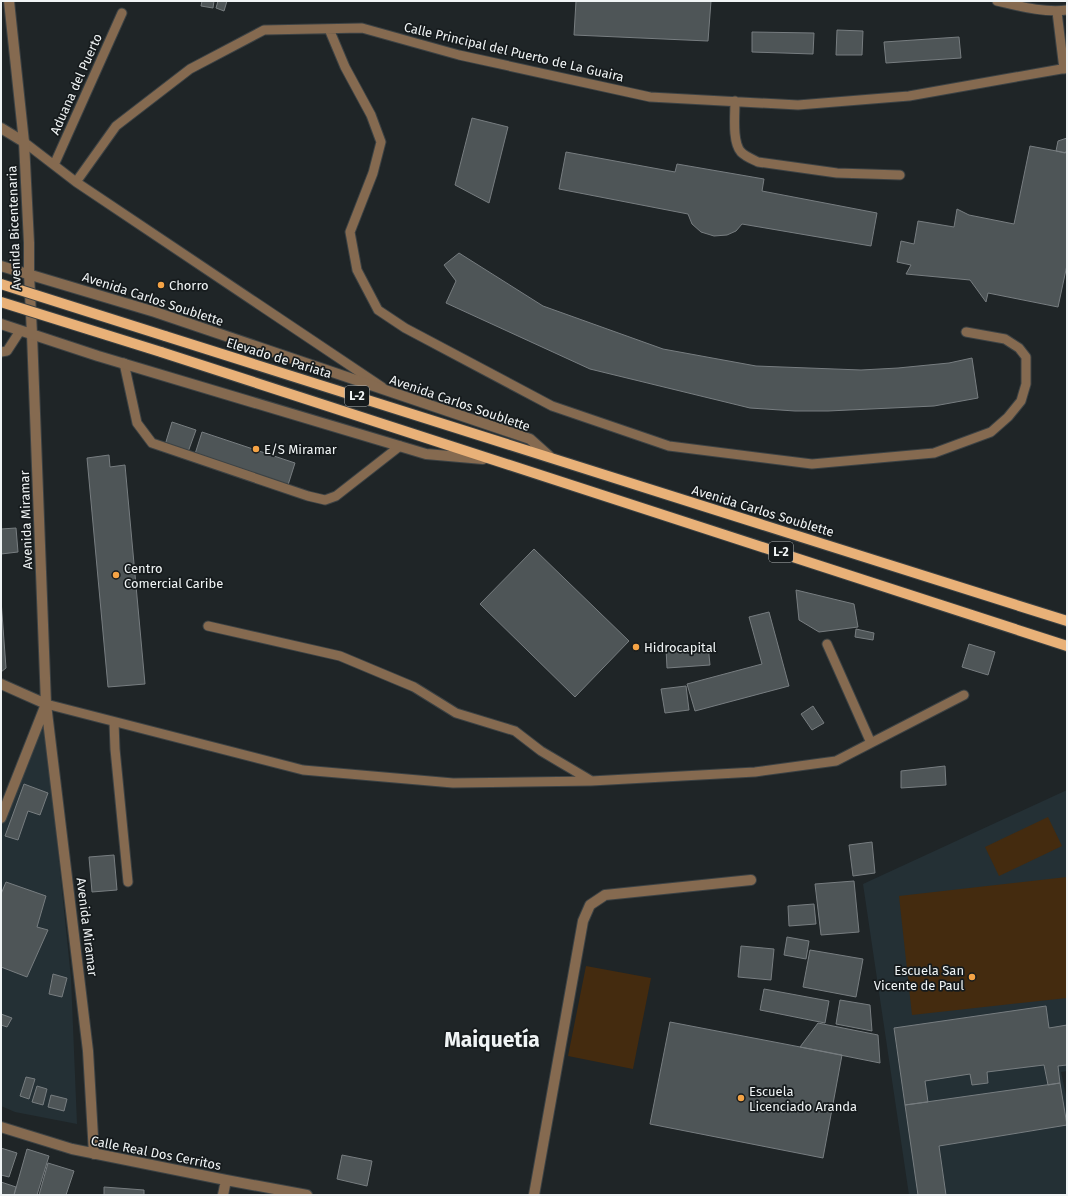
<svg xmlns="http://www.w3.org/2000/svg" width="1068" height="1196" font-family="'Fira Sans',sans-serif">
<style>
.built{fill:#243035}
.green{fill:#442b0f}
.building{fill:#4e5557;stroke:#777d80}
.lines{fill:none;stroke-linecap:round;stroke-linejoin:round}
.service-casing{stroke:#3c4244;stroke-width:11}
.minor-casing{stroke:#3c4244;stroke-width:12}
.tertiary-casing{stroke:#3c4244;stroke-width:12}
.primary-casing{stroke:#3c4244;stroke-width:12}
.service{stroke:#856a50;stroke-width:9}
.minor{stroke:#856a50;stroke-width:10}
.tertiary{stroke:#856a50;stroke-width:10}
.primary{stroke:#e9b178;stroke-width:10}
.primary-bridge-casing{stroke:#3c4244;stroke-width:12;stroke-linecap:butt}
.primary-bridge{stroke:#e9b178;stroke-width:10}
.poi-dot{fill:#f5a345;stroke:#161b1d;stroke-width:1.5}
.labels{text-anchor:middle;dominant-baseline:central;stroke-width:3.5;stroke-linejoin:round;paint-order:stroke}
.shield{fill:#161b1d;stroke:#afb3b4;stroke-width:1}
.shield-label{font-size:12px;font-weight:bold;fill:#f0f4f5}
.street-label{font-size:13px;fill:#f0f4f5;stroke:#161b1d}
.poi-label{font-size:13px;fill:#f0f4f5;stroke:#161b1d;text-anchor:start}
.town-label{font-size:21px;font-weight:bold;fill:#f0f4f5;stroke:#161b1d}
</style>
<rect width="100%" height="100%" fill="#1f2527"/>
<path class="built" d="M44,716L71,978L77,1124L15,1112L1,1106V825Z
M1067,790V1071L1061,1072L1067,1100V1195H909L863,884Z"/>
<path class="green" d="M1048,817L1062,846L999,876L985,847Z
M1067,877V998L912,1015L899,896Z
M586,966L651,978L633,1069L568,1056Z"/>
<path class="building" d="M202,1H214L213,8L201,6Z
M218,1H227L224,11L216,8Z
M576,1H711L708,41L574,35Z
M837,30L863,31L862,55H836Z
M752,32L814,33L813,54L752,52Z
M959,37L961,58L886,63L884,42Z
M472,118L508,127L489,203L455,185Z
M1067,138V150L1065,153L1056,151L1058,141Z
M1030,146L1067,153V265L1058,307L988,293L986,302L970,280L906,274L911,265L897,262L901,241L914,244L918,221L954,227L957,209L969,215L1014,224Z
M566,152L675,172L677,164L764,179L762,191L877,213L871,246L742,224L736,231L727,235L714,236L701,232L692,224L688,214L559,189Z
M459,253L543,306L663,349L756,366L861,370L898,368L949,363L972,358L978,398L934,406L828,411H795L750,408L590,369L446,303L456,281L444,265Z
M172,422L196,430L188,452L165,445Z
M202,432L295,463L288,485L195,454Z
M109,455L110,467L125,465L145,684L108,687L87,458Z
M16,528L18,552L1,554V529Z
M534,549L629,641L575,697L480,604Z
M796,590L854,604L858,627L819,632L799,620Z
M1,600L6,668L1,672Z
M769,612L789,686L695,711L687,684L762,664L749,617Z
M856,629L874,633L873,640L855,637Z
M969,644L995,652L988,675L962,667Z
M708,645L710,665L667,668L666,648Z
M686,686L689,710L665,713L661,689Z
M813,706L824,723L812,730L801,714Z
M945,766L946,785L901,788V771Z
M24,784L48,793L40,815L28,811L18,840L5,836Z
M872,842L875,873L853,876L849,845Z
M114,855L117,890L92,892L89,857Z
M854,881L859,932L821,935L815,884Z
M6,882L46,896L37,927L48,930L27,977L1,967V894Z
M814,904L816,924L789,926L788,906Z
M787,937L809,941L806,959L784,955Z
M741,946L774,949L771,980L738,977Z
M810,950L863,959L856,997L803,987Z
M53,974L67,978L62,997L49,994Z
M764,989L829,1001L825,1023L760,1010Z
M840,1000L870,1005L872,1031L836,1024Z
M1046,1006L1049,1028L1067,1025V1065L1058,1066L1060,1083L1048,1085L1044,1065L987,1072L988,1083L972,1085L970,1074L925,1081L928,1102L905,1105L894,1028Z
M1,1014L12,1018L7,1027L1,1025Z
M670,1022L842,1055L823,1158L650,1124Z
M818,1023L878,1035L880,1063L800,1047Z
M26,1077L35,1079L29,1099L20,1096Z
M1060,1083L1067,1125L939,1146L946,1195H918L905,1105Z
M37,1086L47,1089L43,1105L32,1102Z
M51,1095L67,1099L64,1111L48,1107Z
M1,1148L17,1153L9,1177L1,1175Z
M27,1149L49,1156L37,1195H14Z
M342,1155L372,1161L367,1186L337,1179Z
M48,1163L74,1171L66,1195H39Z
M1,1182L16,1187L14,1195H1Z
M104,1187L144,1190V1195H104Z"/>
<g class="lines">
<g class="service-casing">
<path id="service" d="M997,1C1019,6 1044,13 1067,10
M1057,12L1064,69
M329,29L345,67L371,115L381,142L373,173L350,232L357,270L378,310L405,328L552,406L669,446L812,464L934,453L991,432L1008,417L1021,401L1026,384V357L1019,348L1005,339L966,332
M735,101C735,115 732,142 741,152C746,157 752,159 758,162L837,173L900,175
M24,142L76,182L116,126L190,69L264,30L362,28L459,55L650,97L798,105L909,96L1067,68
M54,165L122,13
M76,182L382,387
M1,352L7,351L20,331
M124,363L137,423L152,443L308,496L325,500L336,496L400,446
M208,626L340,656L414,687L456,713L515,731L541,751L590,780
M827,644L871,743
M46,704L303,770L453,783L591,781L755,772L836,761L964,695
M114,722L115,749L128,882"/>
</g>
<g class="minor-casing">
<path id="minor" d="M1,128L24,142
M1,684L46,704L88,1051L94,1154
M1,818L46,704L32,334
M1,1127L72,1149L226,1180L307,1195
M223,1195L226,1180
M534,1195L583,921L590,905L605,895L751,880"/>
</g>
<g class="tertiary-casing">
<path id="tertiary" d="M9,1L24,142L29,243V274L32,334
M1,266L155,312L530,439L549,456
M1,324L98,356L426,454L483,459"/>
</g>
<g class="primary-casing">
<path id="primary" d="M165,336L1067,621
M161,352L1067,646"/>
</g>
<use href="#service" class="service"/>
<use href="#minor" class="minor"/>
<use href="#tertiary" class="tertiary"/>
<use href="#primary" class="primary"/>
<g class="primary-bridge-casing">
<path id="primary-bridge" d="M1,284L165,336
M1,302L161,352"/>
</g>
<use href="#primary-bridge" class="primary-bridge"/>
</g>
<g class="poi-dot">
<circle cx="161" cy="285" r="4"/>
<circle cx="256" cy="449" r="4"/>
<circle cx="116" cy="575" r="4"/>
<circle cx="636" cy="647" r="4"/>
<circle cx="972" cy="977" r="4"/>
<circle cx="741" cy="1098" r="4"/>
</g>
<g class="labels">
<g class="shield">
<rect x="345" y="386" width="24" height="20" rx="3"/>
<rect x="769" y="542" width="24" height="20" rx="3"/>
</g>
<g class="shield-label">
<text x="357" y="396">L-2</text>
<text x="781" y="552">L-2</text>
</g>
<g class="street-label">
<text transform="translate(514 52) rotate(13)">Calle Principal del Puerto de La Guaira</text>
<text transform="translate(76 84) rotate(-66)">Aduana del Puerto</text>
<text transform="translate(14 228) rotate(-92)">Avenida Bicentenaria</text>
<text transform="translate(153 299) rotate(18)">Avenida Carlos Soublette</text>
<text transform="translate(279 358) rotate(17)">Elevado de Pariata</text>
<text transform="translate(460 403) rotate(19)">Avenida Carlos Soublette</text>
<text transform="translate(763 511) rotate(17)">Avenida Carlos Soublette</text>
<text transform="translate(26 520) rotate(-92)">Avenida Miramar</text>
<text transform="translate(87 927) rotate(83)">Avenida Miramar</text>
<text transform="translate(156 1153) rotate(11)">Calle Real Dos Cerritos</text>
</g>
<g class="poi-label">
<text x="169" y="285">Chorro</text>
<text x="264" y="449">E/S Miramar</text>
<text x="124" y="568">Centro<tspan x="124" dy="15">Comercial Caribe</tspan></text>
<text x="644" y="647">Hidrocapital</text>
<text x="964" y="970" text-anchor="end">Escuela San<tspan x="964" dy="15">Vicente de Paul</tspan></text>
<text x="749" y="1091">Escuela<tspan x="749" dy="15">Licenciado Aranda</tspan></text>
</g>
<g class="town-label">
<text x="492" y="1040">Maiquetía</text>
</g>
</g>
<rect width="1068" height="1196" fill="none" stroke="#f0f4f5" stroke-width="4"/>
</svg>
